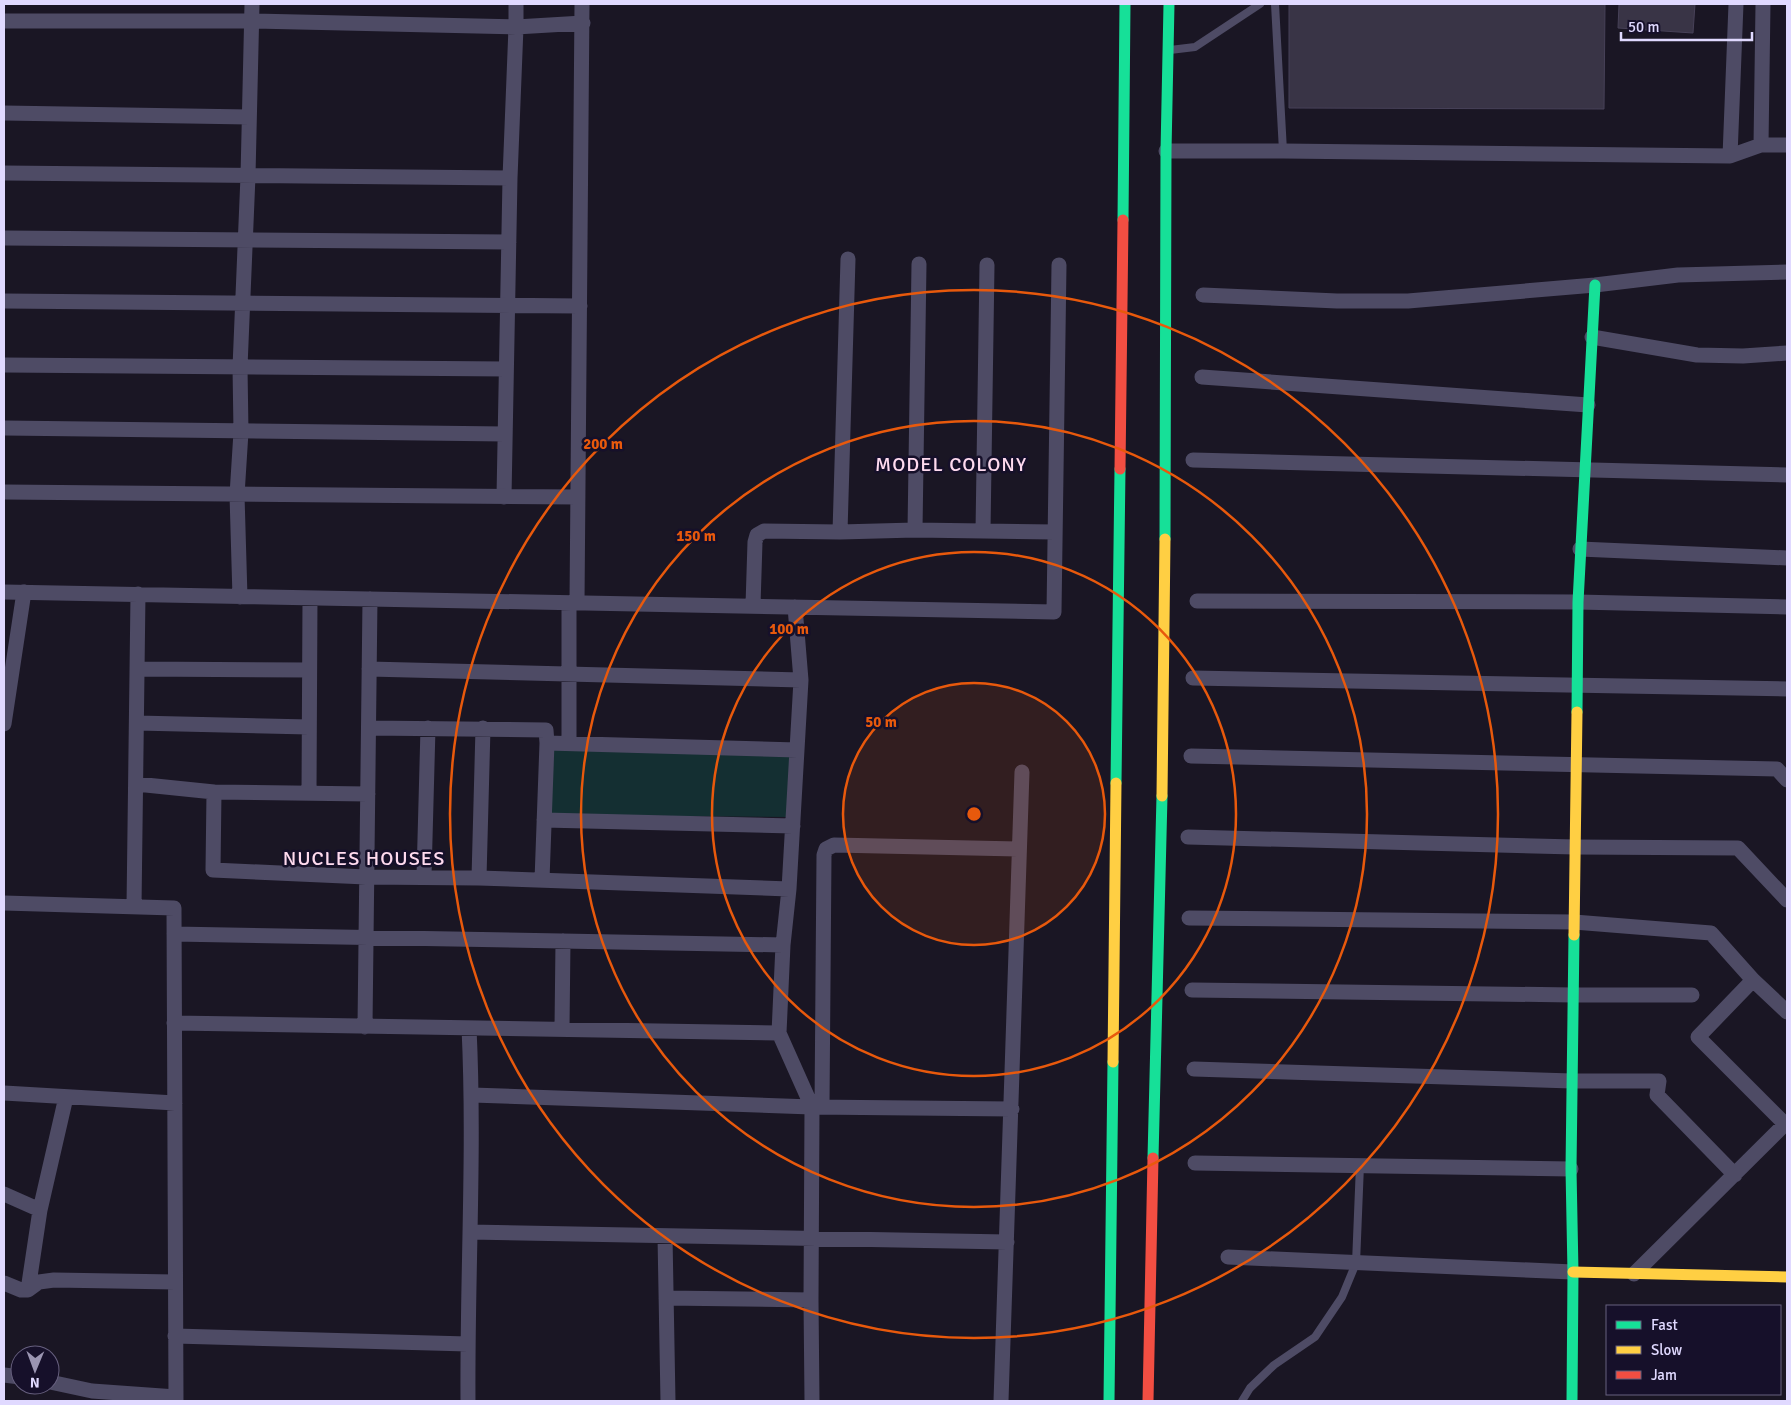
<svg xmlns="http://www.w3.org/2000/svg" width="1791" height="1405" font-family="Signika,sans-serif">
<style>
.green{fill:#142f32}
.building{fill:#393446;stroke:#474158}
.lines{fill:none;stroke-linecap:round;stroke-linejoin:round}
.lane{stroke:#4e4b65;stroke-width:8}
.street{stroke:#4e4b65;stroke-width:15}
.fast{stroke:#16e098;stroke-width:11}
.slow{stroke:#ffcf43;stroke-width:11}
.jam{stroke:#f24e42;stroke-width:11}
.ring{fill:none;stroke:#e8590c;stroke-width:2.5}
.labels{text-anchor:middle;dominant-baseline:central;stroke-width:5;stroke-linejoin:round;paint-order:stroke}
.neighbourhood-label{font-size:20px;letter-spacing:1px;fill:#ffdbef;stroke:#16102a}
.centre{fill:#e8590c;stroke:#16102a;stroke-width:2.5}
.ring-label{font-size:15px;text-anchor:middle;font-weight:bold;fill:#e8590c;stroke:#16102a;stroke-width:5;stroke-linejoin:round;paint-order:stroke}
</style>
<rect width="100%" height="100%" fill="#1a1624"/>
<path class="green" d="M550,746L791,756L787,817L550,815Z"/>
<path class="building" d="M1289,4H1605L1604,109L1289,108Z
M1619,4H1695L1693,33L1618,28Z"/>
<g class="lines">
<path class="lane" d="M1275,4L1283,151
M1170,50L1195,47L1260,4
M1242,1401L1250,1388L1274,1365L1315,1337L1342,1297L1356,1263L1360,1165"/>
<path class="street" d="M4,21H252L516,27L583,23
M4,113L249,117
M1761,145L1763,4
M1166,151H1283L1730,156L1761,145H1787
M1730,156L1736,4
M4,173L510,178
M4,238L509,242
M848,259L840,532L915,530L1055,532
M1203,295L1337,301H1408L1595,285L1678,275L1787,272
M4,301L580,306
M1592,337L1697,355L1743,356L1787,353
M4,365L506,369
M1202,377L1588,405
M4,428L505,434
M1193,460L1787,475
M4,492L578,497
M504,497L510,178L516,27V4
M915,530L919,264
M983,531L987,265
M1580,549L1787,558
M4,592L1054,612L1059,265
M240,597L237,495L241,432L240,367L248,176L252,4
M1197,601L1578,602L1787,607
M577,603L582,4
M753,605L755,542L757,535L764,531L840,532
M795,607L801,680L789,889L783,945L779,1033L812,1107L811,1300L812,1401
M137,669L309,670
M369,669L801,680
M1193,678L1787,689
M137,723L309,727
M4,724L24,592
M369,728L546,730L547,743
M569,743V603
M1191,756L1777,769L1787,780
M136,784L214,792
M309,793L310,598
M368,794L214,792L213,870L366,877L479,878L789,889
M544,820L793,826
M1188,837L1575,847L1738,848L1787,900
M424,876L428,728
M479,878L483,728
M542,880L547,743L797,750
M4,903L174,908L176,1401
M134,907L138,594
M1189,918L1574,922L1711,933L1753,980L1787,1012
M174,934L783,945
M1753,980L1698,1037L1785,1124
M1192,990L1573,995H1692
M174,1023L779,1033
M365,1027L370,599
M562,1029L563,941
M1194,1069L1572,1081H1659L1657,1095L1735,1175
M4,1093L175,1103
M472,1095L812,1107L1012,1109
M822,1107L824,855L826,849L834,845L1019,849
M1195,1163L1571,1169
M4,1194L40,1210
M470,1232L1007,1242
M665,1236L668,1401
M1228,1257L1573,1272
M1634,1274L1787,1122
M4,1283L21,1290H28L39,1282L54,1280L175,1282
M28,1290L40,1210L66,1097
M666,1298L811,1300
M175,1336L468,1344
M4,1375L20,1377
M50,1382L92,1391L176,1397
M468,1401C467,1277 475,1152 469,1028
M1001,1401L1022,772"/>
<path class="fast" d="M1123,220L1125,4
M1165,539L1166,151L1169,4
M1577,712L1578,602L1595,285
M1116,783L1120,469
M1153,1158L1162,796
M1109,1401L1113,1062
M1572,1401L1573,1272L1571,1169L1574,935"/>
<path class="slow" d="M1162,796L1165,539
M1574,935L1577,712
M1113,1062L1116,783
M1573,1272L1787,1277"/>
<path class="jam" d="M1120,469L1123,220
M1148,1401L1153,1158"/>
</g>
<circle cx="974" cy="814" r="131" fill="#e8590c" fill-opacity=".12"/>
<g class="ring">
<circle cx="974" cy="814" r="131"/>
<circle cx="974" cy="814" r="262"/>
<circle cx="974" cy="814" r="393"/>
<circle cx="974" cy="814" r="524"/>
</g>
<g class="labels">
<g class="neighbourhood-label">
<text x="951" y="464">MODEL COLONY</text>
<text x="364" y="858">NUCLES HOUSES</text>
</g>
</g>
<circle cx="974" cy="814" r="8" class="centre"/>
<g class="ring-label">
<text x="603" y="449">200 m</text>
<text x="696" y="541">150 m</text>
<text x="789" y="634">100 m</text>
<text x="881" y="727">50 m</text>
</g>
<rect width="1791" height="1405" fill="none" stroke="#e0d9ff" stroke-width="10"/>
<rect x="1606" y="1305" width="175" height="90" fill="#16102a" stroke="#67607f"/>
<rect x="1616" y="1321" width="25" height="8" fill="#16e098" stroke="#67607f"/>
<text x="1651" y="1330" font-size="15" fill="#e0d9ff">Fast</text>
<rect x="1616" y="1346" width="25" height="8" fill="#ffcf43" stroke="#67607f"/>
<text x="1651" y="1355" font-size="15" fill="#e0d9ff">Slow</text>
<rect x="1616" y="1371" width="25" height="8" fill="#f24e42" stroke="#67607f"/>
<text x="1651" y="1380" font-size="15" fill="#e0d9ff">Jam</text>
<g transform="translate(35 1370) rotate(181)"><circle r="24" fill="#16102a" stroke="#67607f"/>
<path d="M0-4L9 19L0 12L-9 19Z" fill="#9b95b2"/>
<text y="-8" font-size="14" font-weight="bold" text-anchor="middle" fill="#e0d9ff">N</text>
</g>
<path d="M1621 32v8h131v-8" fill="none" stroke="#e0d9ff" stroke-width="2.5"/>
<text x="1628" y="32" font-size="15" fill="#e0d9ff" stroke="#16102a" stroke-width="4" paint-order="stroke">50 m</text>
</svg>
